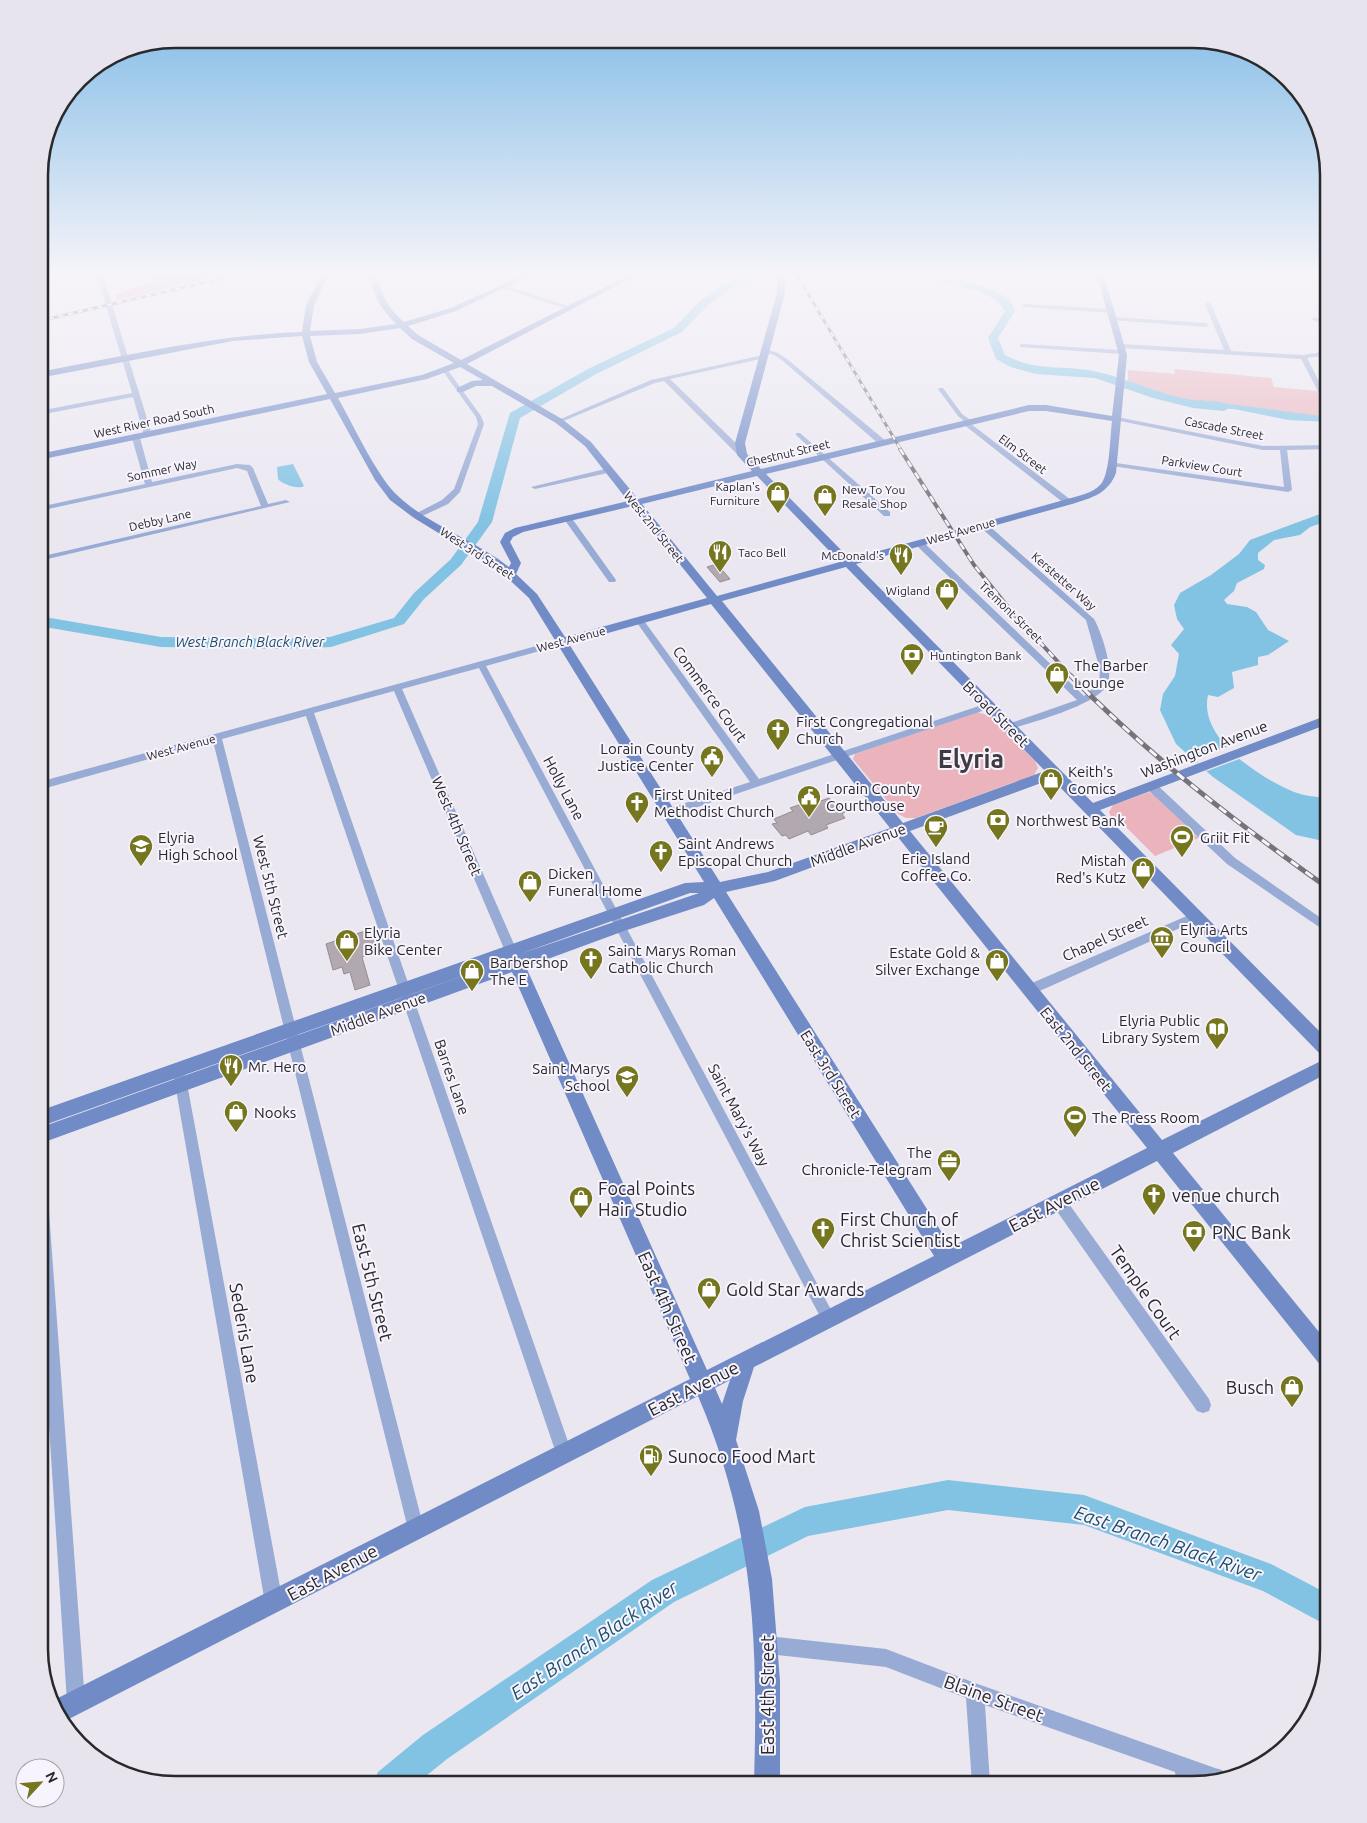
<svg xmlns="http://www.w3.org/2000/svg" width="1367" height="1823" font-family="Ubuntu,sans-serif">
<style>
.green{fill:#ebb4bd}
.forest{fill:#e09da8}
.water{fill:#82c2e3}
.pier{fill:#eae7f1}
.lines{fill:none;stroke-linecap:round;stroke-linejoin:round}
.river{fill:#82c2e3;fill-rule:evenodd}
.building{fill:#b2a9b0;stroke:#968d94}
.street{fill:#98abd4;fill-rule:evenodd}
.secondary{fill:#718bc7;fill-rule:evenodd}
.rail-far2-casing{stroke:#76747a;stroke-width:3}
.rail-far1-casing{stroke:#76747a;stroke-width:4}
.rail-casing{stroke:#76747a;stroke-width:5}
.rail-far2{stroke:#f7f4fe;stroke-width:2;stroke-dasharray:5;stroke-linecap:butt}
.rail-far1{stroke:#f7f4fe;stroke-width:2.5;stroke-dasharray:7;stroke-linecap:butt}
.rail{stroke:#f7f4fe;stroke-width:3;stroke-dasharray:9;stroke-linecap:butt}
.labels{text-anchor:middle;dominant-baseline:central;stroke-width:4;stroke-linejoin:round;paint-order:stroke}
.far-street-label{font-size:12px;fill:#29282b;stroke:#f7f4fe}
.far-poi-label{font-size:12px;fill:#29282b;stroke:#f7f4fe;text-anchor:end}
.far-water-label{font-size:14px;font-style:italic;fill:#1c4f66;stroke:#f7f4fe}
.poi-label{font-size:15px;fill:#29282b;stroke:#f7f4fe;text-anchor:start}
.street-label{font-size:15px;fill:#29282b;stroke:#f7f4fe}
.near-poi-label{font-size:18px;fill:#29282b;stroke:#f7f4fe;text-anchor:start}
.near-street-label{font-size:18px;fill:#29282b;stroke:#f7f4fe}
.near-water-label{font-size:19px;font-style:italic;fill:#1c4f66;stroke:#f7f4fe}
.town-label{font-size:25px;font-weight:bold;fill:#3e3b43;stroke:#f7f4fe}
.rim{fill:none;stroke:#29282b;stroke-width:2.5}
</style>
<rect width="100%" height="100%" fill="#eae7f1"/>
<path class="green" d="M1174,369L1271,378L1274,387L1328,392V420L1193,404L1128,386V370L1175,374Z
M977,712L991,716L1035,761L1038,768L1034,775L916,818H906L898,814L853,759L855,754Z
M1149,792L1155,796L1199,838L1155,856L1125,826L1113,822L1109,812L1113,805Z"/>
<path class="forest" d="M156,272H235L116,300L115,295L150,282Z"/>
<path class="water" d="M1200,400L1328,417V422L1288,420L1234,409L1196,407Z
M293,464L304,486C298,490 282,484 278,479L277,467Z
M1328,511V521L1310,527L1300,535L1274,540L1258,553V560L1265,565L1264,569L1237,583L1234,591L1224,600L1227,604L1247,607L1256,612L1268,630L1289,641L1268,655L1258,657V665L1232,672L1234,688L1218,697L1208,695C1198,738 1260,778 1294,792C1304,796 1318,797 1328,798V842L1296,835L1213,777L1176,744L1160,710L1163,694L1175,676L1179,654L1171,645L1184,629L1177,619L1174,605L1180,593L1211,575L1239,554L1250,540Z"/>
<path class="pier" d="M1229,746L1242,758L1207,771L1193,759Z"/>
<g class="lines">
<path class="river" d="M767,272H808L803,275L762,278L731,288L708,305L682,332L596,374L520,418L492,522L461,565L424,599L404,624L331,647L278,649L161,647L39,626V616L161,637L278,639L330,637L394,618L414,593L451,559L478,522L510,413L588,369L674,328L700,301L724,284L747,275Z
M884,272C916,269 976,279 1004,296C1010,299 1013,305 1015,311L998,338L1005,355C1039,373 1063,364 1098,372C1130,379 1160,395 1193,400C1204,402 1223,399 1230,407L1224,411L1193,408L1153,398L1095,378L1036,374L1011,367L996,359L988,338L1005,311C992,284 917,279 889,275Z
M948,1480L1084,1495L1271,1564L1328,1594V1626L1263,1591L1084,1525L948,1510L808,1536L674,1602L447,1759L416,1784H373L378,1772L423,1735L652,1580L805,1507Z"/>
</g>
<path class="building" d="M717,564L730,579L720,582L707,567Z
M829,798L833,802L835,801L845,812L842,814L845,818L826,825L828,828L811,835L808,831L789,839L786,835L782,836L772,824L777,823L774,819L793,811L790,808L807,802L809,805Z
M374,928L381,951L362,957L370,985L355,990L350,972L344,974L342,967L333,970L326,944Z"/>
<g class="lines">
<path class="street" d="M96,272H102L152,435L150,436L144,435L133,397L39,415V411L132,393Z
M504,285L571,307L572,308L567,309L502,288Z
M1208,302L1211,304L1231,351L1303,355L1328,351V355L1307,358L1326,395L1325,396L1320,395L1301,359L1121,348L1118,346L1121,344L1224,350L1205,304Z
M1025,304L1111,309L1114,311L1111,313L1023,307L1022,306Z
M1113,317L1206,323L1209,325L1206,327L1111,320L1110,319Z
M1315,317L1328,323V327L1313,320L1312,319Z
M1022,344L1122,350L1125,352L1122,354L1020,347V345Z
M765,349L778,353L787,359L886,441V445H880L783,361L774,355L763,352L762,351Z
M763,355L765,356V358L670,379L744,451V455H738L664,381L655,383L561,422L556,421L651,380Z
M445,368L447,369L481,416L484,424L460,492L448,504L418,518H415V514L442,500L454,489L478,424L476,417L442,370Z
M939,388H943L962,414L972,421L973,422L971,424L1071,500V504H1065L963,424L962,423L964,421L958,416L938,389Z
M1117,417L1263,446L1328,445V449L1287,450L1292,490L1288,492L1112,466L1108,464L1109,462L1284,487L1280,450H1263L1115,420L1114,419Z
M796,433H800L890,512V516H884L796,435Z
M136,436L140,438L152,482L237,464L250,465L253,468L268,504L286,500L290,502L39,561V557L261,506L247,471L237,468L39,511V507L145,484L132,438Z
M609,468H612V472L535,489L531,487Z
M565,517H571L616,580L615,582H609L564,519Z
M980,523H986L1094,619C1102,633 1113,667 1108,683C1101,704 1033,722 1011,729L1008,730L1003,727L1005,725L1077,700L916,545V541H922L1084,696L1099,683L1100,670L1086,620L980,527Z
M639,617L642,618L759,779L985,704L988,703L993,706L991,708L668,817L663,813L664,810L750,782L635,620Z
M562,639L565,640V644L486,666L836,1319L834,1324L829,1326L824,1324L479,668L402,689L517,951L515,954H507L505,951L394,691L314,713L572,1453L570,1459L564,1461L558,1459L306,716L222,739L424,1529L422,1535L416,1537L410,1535L408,1529L213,741L39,790V782Z
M1151,782L1155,783L1235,858L1328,923V933L1227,864L1147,789L1146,786Z
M1196,912L1200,913L1202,916L1200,919L1033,994L1029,995L1025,994L1023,990L1025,986Z
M180,1072L184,1074L186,1078L283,1603L280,1609L274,1612L268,1609L265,1603L174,1078L176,1074Z
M39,1165L44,1166L46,1171L85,1702L82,1708L76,1711L70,1708L67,1702L39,1272Z
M1059,1195L1064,1197L1209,1399L1211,1405L1209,1411L1203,1413L1197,1411L1054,1207L1052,1202L1054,1197Z
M768,1636L886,1649L975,1683L1215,1768L1222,1770L1224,1775L1201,1782L1195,1779V1783L1177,1784L1175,1772L985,1705L990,1784H972L966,1698L886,1667L768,1654L762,1651L759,1645L762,1639Z"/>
<path class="secondary" d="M323,272H330L314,305L310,331L360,329L396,324C381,309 371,293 370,272H377C381,295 387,307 404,322L451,308L530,272H538L456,311L408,326L418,335L461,360L635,272H643L467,364L562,419L591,442L638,499L752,471L737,455L735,443L777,293V272H784L785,293L745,443L747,454L761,469L1029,405H1046L1112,416L1119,355L1096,272H1103L1127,355L1116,473C1108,494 1091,498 1072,504L856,564L1093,803L1328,715V724L1100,810L1328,1040V1073L1173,1153L1328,1343V1369L1321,1366L1157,1161L754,1367L743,1401L736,1440L759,1511L772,1579L780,1681V1784H754C758,1642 755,1529 698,1396L67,1720L61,1722L54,1700L690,1379L512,972L39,1144V1128L507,960L39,1127V1111L685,883L704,882L529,598L499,570L414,518L390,500L375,480L330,399L39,460V454L327,394L309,362L302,336L233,341L39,378V372C126,356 213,335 302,332L306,305ZM400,328L412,339L454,363L422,375L335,393L317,362L310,336L360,334ZM460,367L483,380L472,381L457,388V392H463L476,386H492L556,423L585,446L628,501L515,528L505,533L500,542L511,563L509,567C475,540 430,526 398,496C377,477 353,424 338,398L427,379ZM1029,411H1046L1112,421C1110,436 1110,473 1101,484C1092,494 1077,496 1064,500L850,559L766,474ZM757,476L840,562L717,596L642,504ZM633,506L707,598L565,637L537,594L516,574L521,563L510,542L513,537L523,532ZM846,567L1045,771L903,823L722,601ZM711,604L890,828L768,872L720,882L569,644ZM1052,779L1322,1056L1327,1058L1162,1140L910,831ZM897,836L1147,1148L951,1247L726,892L775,881ZM690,893H699L520,954ZM714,898L934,1256L707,1370L526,967L624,931L704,905ZM730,1380L722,1404L715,1388Z"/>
<g class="rail-far2-casing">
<path id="rail-far2" d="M795,272L901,450
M39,321L250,272"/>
</g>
<g class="rail-far1-casing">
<path id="rail-far1" d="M900,449L974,565L1012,612L1072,677"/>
</g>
<g class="rail-casing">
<path id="rail" d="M1071,676C1149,756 1237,823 1328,888"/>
</g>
<use href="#rail-far2" class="rail-far2"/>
<use href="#rail-far1" class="rail-far1"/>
<use href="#rail" class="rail"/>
</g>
<linearGradient id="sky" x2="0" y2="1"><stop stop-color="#7fbae6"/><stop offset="0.52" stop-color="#f6f4f9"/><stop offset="1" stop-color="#f6f4f9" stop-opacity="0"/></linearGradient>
<rect width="1367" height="527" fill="url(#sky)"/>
<defs>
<g id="shop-pin" transform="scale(1.25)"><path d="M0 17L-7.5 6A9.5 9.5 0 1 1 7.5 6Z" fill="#75761d" stroke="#f7f4fe"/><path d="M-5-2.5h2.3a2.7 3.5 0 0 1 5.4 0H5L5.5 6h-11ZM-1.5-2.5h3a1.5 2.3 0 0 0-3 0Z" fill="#fff"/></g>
<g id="restaurant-pin" transform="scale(1.25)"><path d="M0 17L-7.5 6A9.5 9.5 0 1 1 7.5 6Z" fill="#75761d" stroke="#f7f4fe"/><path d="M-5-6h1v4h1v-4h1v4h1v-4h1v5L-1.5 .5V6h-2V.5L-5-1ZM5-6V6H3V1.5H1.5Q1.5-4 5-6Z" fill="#fff"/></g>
<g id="bank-pin" transform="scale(1.25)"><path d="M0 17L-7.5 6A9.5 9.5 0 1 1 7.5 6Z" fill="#75761d" stroke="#f7f4fe"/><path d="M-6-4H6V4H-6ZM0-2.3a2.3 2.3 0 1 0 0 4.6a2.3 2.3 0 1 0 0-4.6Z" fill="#fff"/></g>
<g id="church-pin" transform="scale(1.25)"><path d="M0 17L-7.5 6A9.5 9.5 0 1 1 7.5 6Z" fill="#75761d" stroke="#f7f4fe"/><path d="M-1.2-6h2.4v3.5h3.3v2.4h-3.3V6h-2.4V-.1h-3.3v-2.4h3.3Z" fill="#fff"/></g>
<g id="civic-pin" transform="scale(1.25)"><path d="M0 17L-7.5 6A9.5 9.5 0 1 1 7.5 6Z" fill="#75761d" stroke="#f7f4fe"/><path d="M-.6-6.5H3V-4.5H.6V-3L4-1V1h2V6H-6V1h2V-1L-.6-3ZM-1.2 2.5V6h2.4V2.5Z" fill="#fff"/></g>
<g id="cafe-pin" transform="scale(1.25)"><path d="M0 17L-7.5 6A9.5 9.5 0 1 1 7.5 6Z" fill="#75761d" stroke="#f7f4fe"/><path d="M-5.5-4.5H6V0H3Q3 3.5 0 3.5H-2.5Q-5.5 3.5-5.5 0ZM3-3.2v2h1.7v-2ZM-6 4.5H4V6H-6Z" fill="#fff"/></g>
<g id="stadium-pin" transform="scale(1.25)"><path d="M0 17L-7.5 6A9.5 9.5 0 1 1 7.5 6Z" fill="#75761d" stroke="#f7f4fe"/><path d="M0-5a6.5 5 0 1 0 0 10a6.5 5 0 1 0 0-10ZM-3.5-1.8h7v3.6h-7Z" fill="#fff"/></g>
<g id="school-pin" transform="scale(1.25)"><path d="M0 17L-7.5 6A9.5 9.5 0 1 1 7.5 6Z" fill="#75761d" stroke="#f7f4fe"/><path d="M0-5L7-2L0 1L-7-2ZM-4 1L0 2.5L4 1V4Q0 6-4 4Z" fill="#fff"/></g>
<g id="museum-pin" transform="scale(1.25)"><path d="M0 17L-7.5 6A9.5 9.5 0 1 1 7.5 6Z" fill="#75761d" stroke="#f7f4fe"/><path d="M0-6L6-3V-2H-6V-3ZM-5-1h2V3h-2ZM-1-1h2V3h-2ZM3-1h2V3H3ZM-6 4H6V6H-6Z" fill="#fff"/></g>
<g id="library-pin" transform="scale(1.25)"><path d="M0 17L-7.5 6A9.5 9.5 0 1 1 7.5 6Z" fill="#75761d" stroke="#f7f4fe"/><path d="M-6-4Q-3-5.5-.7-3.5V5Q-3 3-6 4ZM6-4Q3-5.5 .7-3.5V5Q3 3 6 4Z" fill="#fff"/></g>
<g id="office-pin" transform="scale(1.25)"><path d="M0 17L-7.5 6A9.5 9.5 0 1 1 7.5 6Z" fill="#75761d" stroke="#f7f4fe"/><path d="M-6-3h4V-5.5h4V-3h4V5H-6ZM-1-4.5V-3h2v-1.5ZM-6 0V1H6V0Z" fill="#fff"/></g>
<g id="fuel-pin" transform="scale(1.25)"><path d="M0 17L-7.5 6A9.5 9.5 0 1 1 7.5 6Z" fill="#75761d" stroke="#f7f4fe"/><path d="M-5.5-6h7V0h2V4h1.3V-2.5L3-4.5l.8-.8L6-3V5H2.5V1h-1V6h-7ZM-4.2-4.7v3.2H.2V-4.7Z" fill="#fff"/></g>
</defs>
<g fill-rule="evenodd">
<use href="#shop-pin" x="778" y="493"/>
<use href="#shop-pin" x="825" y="496"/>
<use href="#restaurant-pin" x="720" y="552"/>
<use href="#restaurant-pin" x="901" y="555"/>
<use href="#shop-pin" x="947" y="590"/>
<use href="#bank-pin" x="912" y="655"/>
<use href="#shop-pin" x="1057" y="674"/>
<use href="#church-pin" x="778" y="730"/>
<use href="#civic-pin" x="712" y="757"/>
<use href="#shop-pin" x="1051" y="780"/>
<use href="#civic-pin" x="809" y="797"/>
<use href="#church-pin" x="637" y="803"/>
<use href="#bank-pin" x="998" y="820"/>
<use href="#cafe-pin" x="936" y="827"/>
<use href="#stadium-pin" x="1182" y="837"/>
<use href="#school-pin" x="141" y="846"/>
<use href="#church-pin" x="661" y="852"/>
<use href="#shop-pin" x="1143" y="869"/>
<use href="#shop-pin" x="530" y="882"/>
<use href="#museum-pin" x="1162" y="938"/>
<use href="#shop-pin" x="347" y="941"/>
<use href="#church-pin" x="591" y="959"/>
<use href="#shop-pin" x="997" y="961"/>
<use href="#shop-pin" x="472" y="971"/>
<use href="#library-pin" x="1217" y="1029"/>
<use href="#restaurant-pin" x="231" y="1066"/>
<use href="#school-pin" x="627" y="1077"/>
<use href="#shop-pin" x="236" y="1112"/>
<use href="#stadium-pin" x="1075" y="1117"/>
<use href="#office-pin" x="949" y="1161"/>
<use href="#church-pin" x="1154" y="1195"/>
<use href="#shop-pin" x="581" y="1198"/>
<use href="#church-pin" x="823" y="1229"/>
<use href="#bank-pin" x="1194" y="1232"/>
<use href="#shop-pin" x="709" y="1289"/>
<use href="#shop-pin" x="1292" y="1387"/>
<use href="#fuel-pin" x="651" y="1456"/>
</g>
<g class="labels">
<g class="far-street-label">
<text transform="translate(154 421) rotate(-12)">West River Road South</text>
<text transform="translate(1224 428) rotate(11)">Cascade Street</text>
<text transform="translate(788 453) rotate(-13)">Chestnut Street</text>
<text transform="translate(1023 454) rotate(37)">Elm Street</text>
<text transform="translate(1202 466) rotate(9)">Parkview Court</text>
<text transform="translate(162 470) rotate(-12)">Sommer Way</text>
<text transform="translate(160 520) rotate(-13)">Debby Lane</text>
<text transform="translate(654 527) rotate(51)">West 2nd Street</text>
<text transform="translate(961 531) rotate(-16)">West Avenue</text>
<text transform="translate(477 553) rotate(33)">West 3rd Street</text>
<text transform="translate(1064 581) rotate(41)">Kerstetter Way</text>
<text transform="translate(1011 612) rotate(44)">Tremont Street</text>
<text transform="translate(571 639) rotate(-15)">West Avenue</text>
<text transform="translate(181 747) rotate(-15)">West Avenue</text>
</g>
<g class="far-poi-label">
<text x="760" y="486">Kaplan's<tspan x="760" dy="14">Furniture</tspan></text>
<text x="842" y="489" text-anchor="start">New To You<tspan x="842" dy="14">Resale Shop</tspan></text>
<text x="738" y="552" text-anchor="start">Taco Bell</text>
<text x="884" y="555">McDonald's</text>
<text x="930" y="590">Wigland</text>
<text x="930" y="655" text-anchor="start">Huntington Bank</text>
</g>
<g class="far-water-label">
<text x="250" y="642">West Branch Black River</text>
</g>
<g class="poi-label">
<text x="1074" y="665">The Barber<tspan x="1074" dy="17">Lounge</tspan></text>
<text x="796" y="721">First Congregational<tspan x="796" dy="17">Church</tspan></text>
<text x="694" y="748" text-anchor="end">Lorain County<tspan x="694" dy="17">Justice Center</tspan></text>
<text x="1068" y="771">Keith's<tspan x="1068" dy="17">Comics</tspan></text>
<text x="826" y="788">Lorain County<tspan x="826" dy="17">Courthouse</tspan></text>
<text x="654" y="794">First United<tspan x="654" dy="17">Methodist Church</tspan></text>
<text x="1016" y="820">Northwest Bank</text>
<text x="158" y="837">Elyria<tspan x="158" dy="17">High School</tspan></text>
<text x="1200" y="837">Griit Fit</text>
<text x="678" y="843">Saint Andrews<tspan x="678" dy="17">Episcopal Church</tspan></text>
<text x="936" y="858" text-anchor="middle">Erie Island<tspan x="936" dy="17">Coffee Co.</tspan></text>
<text x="1126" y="860" text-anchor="end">Mistah<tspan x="1126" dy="17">Red's Kutz</tspan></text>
<text x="548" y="873">Dicken<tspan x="548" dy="17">Funeral Home</tspan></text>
<text x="1180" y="929">Elyria Arts<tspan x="1180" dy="17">Council</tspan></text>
<text x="364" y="932">Elyria<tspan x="364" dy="17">Bike Center</tspan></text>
<text x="608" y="950">Saint Marys Roman<tspan x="608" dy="17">Catholic Church</tspan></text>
<text x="980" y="952" text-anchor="end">Estate Gold &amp;<tspan x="980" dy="17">Silver Exchange</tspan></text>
<text x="490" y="962">Barbershop<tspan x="490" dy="17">The E</tspan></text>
<text x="1200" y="1020" text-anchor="end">Elyria Public<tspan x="1200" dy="17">Library System</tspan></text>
<text x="248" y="1066">Mr. Hero</text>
<text x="610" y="1068" text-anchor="end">Saint Marys<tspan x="610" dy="17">School</tspan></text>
<text x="254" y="1112">Nooks</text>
<text x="1092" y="1117">The Press Room</text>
<text x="932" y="1152" text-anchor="end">The<tspan x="932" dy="17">Chronicle-Telegram</tspan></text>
</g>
<g class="street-label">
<text transform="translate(710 694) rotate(54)">Commerce Court</text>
<text transform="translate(996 714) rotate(45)">Broad Street</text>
<text transform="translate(1204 749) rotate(-21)">Washington Avenue</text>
<text transform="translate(564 788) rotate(62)">Holly Lane</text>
<text transform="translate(457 826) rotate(67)">West 4th Street</text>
<text transform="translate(858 845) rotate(-20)">Middle Avenue</text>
<text transform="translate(271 887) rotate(76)">West 5th Street</text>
<text transform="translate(1105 938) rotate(-24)">Chapel Street</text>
<text transform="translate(378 1014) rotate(-20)">Middle Avenue</text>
<text transform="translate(1076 1049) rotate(51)">East 2nd Street</text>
<text transform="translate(831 1074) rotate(58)">East 3rd Street</text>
<text transform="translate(452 1077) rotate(71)">Barres Lane</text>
<text transform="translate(739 1115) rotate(62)">Saint Mary's Way</text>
</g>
<g class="near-poi-label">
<text x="598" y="1188">Focal Points<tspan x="598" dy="21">Hair Studio</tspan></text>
<text x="1172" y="1195">venue church</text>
<text x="840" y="1219">First Church of<tspan x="840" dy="21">Christ Scientist</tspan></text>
<text x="1212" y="1232">PNC Bank</text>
<text x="726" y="1289">Gold Star Awards</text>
<text x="1274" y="1387" text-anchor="end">Busch</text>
<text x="668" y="1456">Sunoco Food Mart</text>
</g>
<g class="near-street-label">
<text transform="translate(1054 1204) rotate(-27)">East Avenue</text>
<text transform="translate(373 1282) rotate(76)">East 5th Street</text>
<text transform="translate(1146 1292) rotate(55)">Temple Court</text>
<text transform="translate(668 1307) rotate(66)">East 4th Street</text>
<text transform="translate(245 1333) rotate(80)">Sederis Lane</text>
<text transform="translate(693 1388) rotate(-27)">East Avenue</text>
<text transform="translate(332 1572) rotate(-28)">East Avenue</text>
<text transform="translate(767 1695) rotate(-90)">East 4th Street</text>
<text transform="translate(994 1698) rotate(20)">Blaine Street</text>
</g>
<g class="near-water-label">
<text transform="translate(1168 1543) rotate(19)">East Branch Black River</text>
<text transform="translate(594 1640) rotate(-34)">East Branch Black River</text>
</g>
<g class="town-label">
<text x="971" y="759">Elyria</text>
</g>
</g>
<path d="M0 0H1367V1823H0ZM175 48H1193A127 127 0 0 1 1320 175V1649A127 127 0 0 1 1193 1776H175A127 127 0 0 1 48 1649V175A127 127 0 0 1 175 48Z" fill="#e7e4ed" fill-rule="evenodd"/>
<path class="rim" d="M175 48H1193A127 127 0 0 1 1320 175V1649A127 127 0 0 1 1193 1776H175A127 127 0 0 1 48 1649V175A127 127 0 0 1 175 48Z"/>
<g transform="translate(40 1783) rotate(64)"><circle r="24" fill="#f7f4fe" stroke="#a5a2aa"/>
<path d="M0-4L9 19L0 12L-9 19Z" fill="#75761d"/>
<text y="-8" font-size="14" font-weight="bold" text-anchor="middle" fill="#29282b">N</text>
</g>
</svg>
